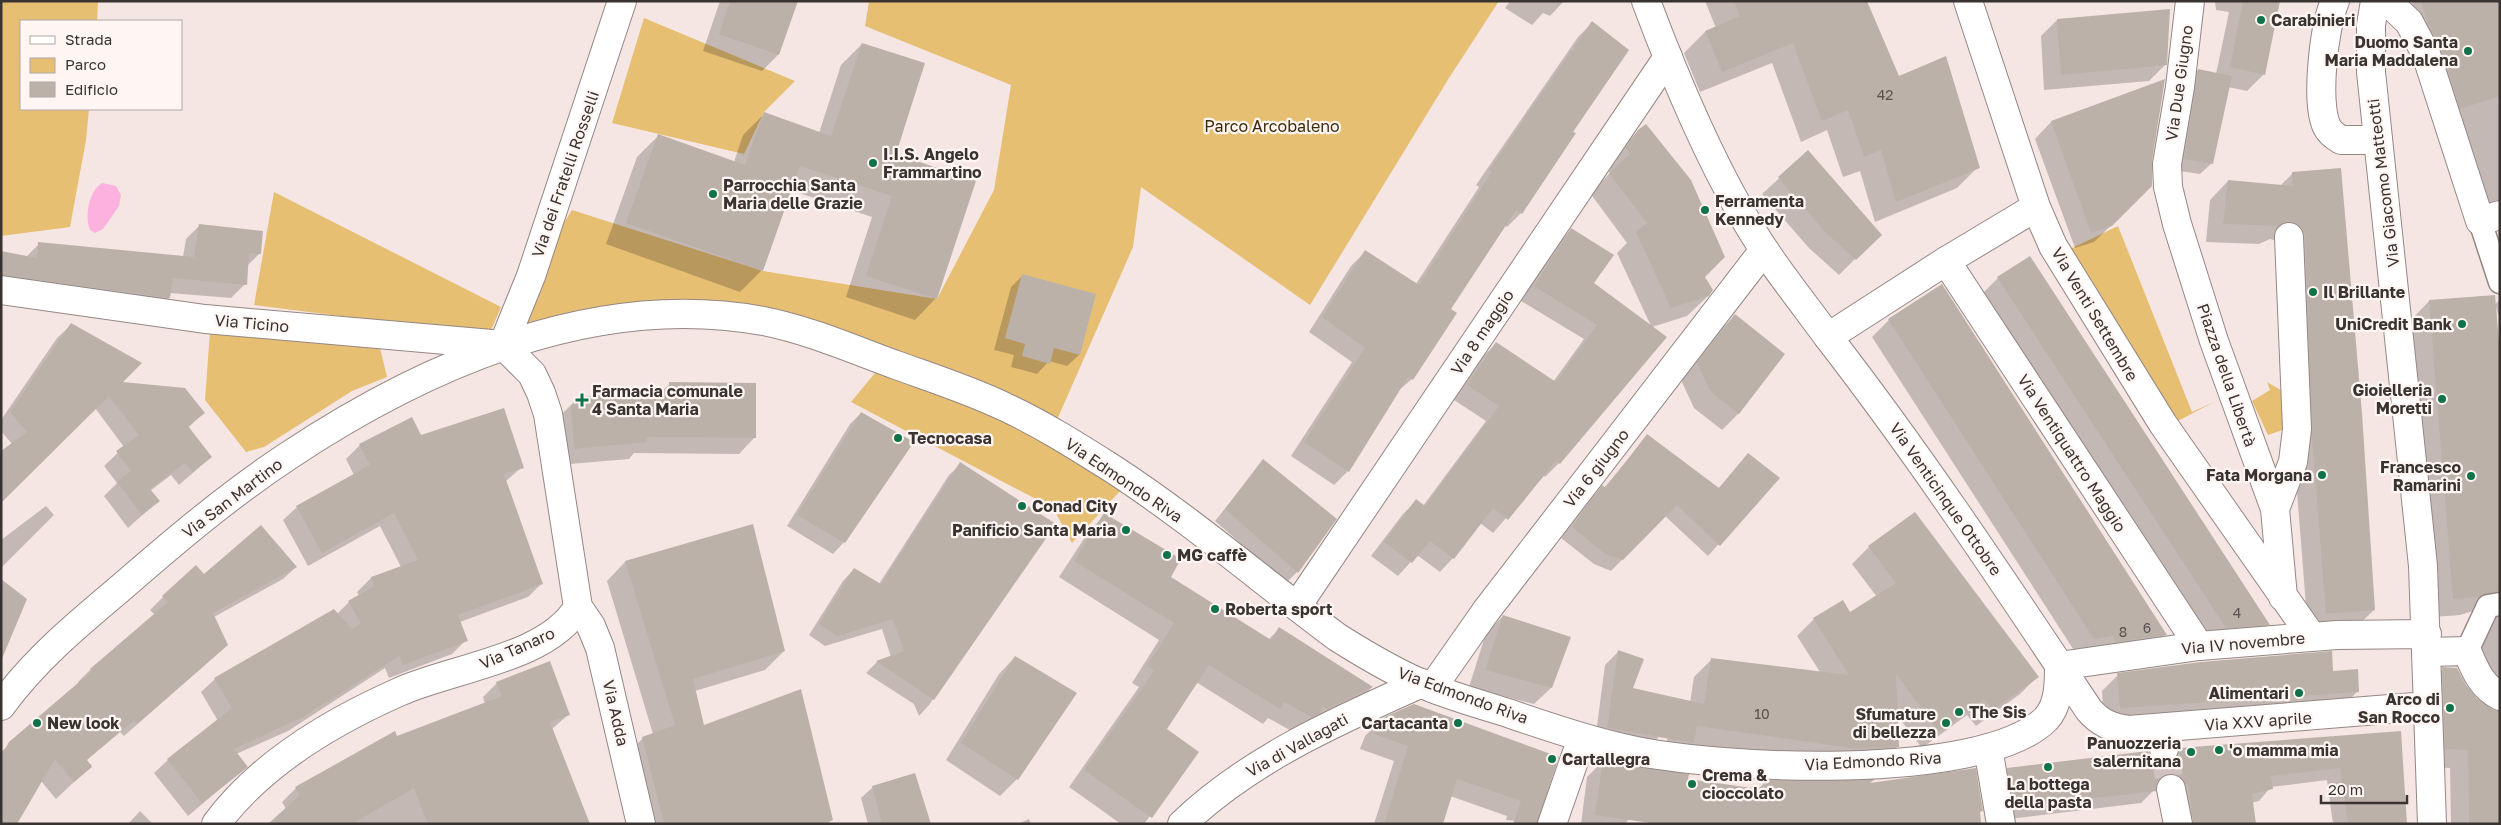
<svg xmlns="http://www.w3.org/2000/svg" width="2501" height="825" font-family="'Golos Text',sans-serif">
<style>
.green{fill:#e6bf73}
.water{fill:#fdb1df}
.shadow{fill:#0003}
.building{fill:#bcb1a9}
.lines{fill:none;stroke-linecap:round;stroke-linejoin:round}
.minor-tunnel{stroke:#d0c2c0;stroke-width:28;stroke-dasharray:28 14;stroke-linecap:butt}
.pedestrian-casing{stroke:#958784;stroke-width:25}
.minor-casing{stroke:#958784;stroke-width:30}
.tertiary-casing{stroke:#958784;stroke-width:30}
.secondary-casing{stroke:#958784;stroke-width:30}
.pedestrian{stroke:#fff;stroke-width:22}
.minor{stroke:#fff;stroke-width:28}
.tertiary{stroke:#fff;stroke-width:28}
.secondary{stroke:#fff;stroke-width:28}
.poi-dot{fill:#0f7249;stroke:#fff5f3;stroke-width:2}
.labels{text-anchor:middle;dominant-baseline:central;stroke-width:4.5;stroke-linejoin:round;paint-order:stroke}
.number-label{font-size:14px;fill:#5a5250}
.poi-label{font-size:16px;font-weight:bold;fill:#393332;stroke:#fff5f3;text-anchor:start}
.street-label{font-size:16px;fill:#393332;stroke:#fff5f3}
.park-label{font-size:16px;fill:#3b2c09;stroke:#fff5f3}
</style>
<rect width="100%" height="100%" fill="#f6e6e3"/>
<path class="green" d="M1,1H98L97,21H21V109H89L86,140L70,227L1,236Z
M869,1H1499L1449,78L1310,305L1141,187L1133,247L1056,422L700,307L493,334L572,210L763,271L937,299L994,190L1011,85L865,26Z
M644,18L795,81L764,112L744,154L612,123Z
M274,192L501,307L489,335L254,305Z
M2118,226L2192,412L2216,401L2178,421L2078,271L2068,250Z
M210,331L379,344L387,377L352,391L264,447L246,452L205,400Z
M875,373L1014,421L1098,476L1122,489L1072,543L1053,508L851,402Z
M2267,382L2284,392L2291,427L2268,435L2252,401L2270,390Z"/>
<path class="water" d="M102,183L116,186L121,195L119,206L103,229L95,233L90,230C84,216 89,191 102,183Z"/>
<path class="shadow" d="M720,1H797L778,55L762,71L703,51Z
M1510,1H1564L1550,16L1543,13L1532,25L1505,8Z
M1705,1H1865L1898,77L1978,167L1957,188L1875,222L1860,171L1843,177L1827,130L1801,142L1772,63L1700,92L1684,53L1705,32L1716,28Z
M2215,1H2279L2264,74L2247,91L2228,87L2212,163L2200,174L2173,170L2187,81L2198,70L2216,74L2229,12L2216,10Z
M2414,1H2500V204L2490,207L2462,120L2440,128L2400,15Z
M2057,20L2166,64L2149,81L2044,90L2041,36Z
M1592,23L1572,132L1574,134L1521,213L1507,227L1504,225L1449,309L1412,379L1397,392L1348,471L1334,485L1291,456L1352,362L1309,332L1351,266L1365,252L1416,284L1479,187L1476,185L1578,37Z
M862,44L936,298L915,320L846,297L872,217L790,190L761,271L740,292L606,244L637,157L658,136L734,162L743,135L764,114L819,133L841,65Z
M2164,81L2134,203L2094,242L2075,248L2035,139L2051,122Z
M1638,131L1704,277L1708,296L1687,316L1652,327L1559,463L1545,477L1543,475L1493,533L1480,523L1453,558L1440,572L1417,555L1398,576L1371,556L1403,514L1416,501L1423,506L1486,421L1454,400L1482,357L1496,344L1553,382L1584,339L1521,301L1557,244L1571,230L1592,283L1651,326L1617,253L1627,243L1590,193L1610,173L1606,168L1618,151Z
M1808,152L1880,234L1839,275L1809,248L1762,194Z
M2340,169L2374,610L2355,628L2308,631L2277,241L2270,239L2259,244L2206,242L2210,200L2228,181L2280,186L2292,174Z
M200,225L260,253L247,266L245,284L231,298L170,293L169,298L155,312L1,290V253L26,257L39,244L183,257L186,239Z
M1022,276L1094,295L1079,355L1067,366L1049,361L1037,374L1011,367L1014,355L994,350L1011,287Z
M1998,278L2269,624L2252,641L2209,644L1981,295Z
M2500,300V320L2496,307L2500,372V824H2451L2450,768L2427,767L2424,687L2443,669L2485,706L2497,712L2495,707L2476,689L2479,638L2495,621L2491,614L2479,609L2460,615L2434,617L2411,320L2429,301L2494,305Z
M1735,316L1784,354L1738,414L1722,430L1694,408L1681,380L1718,332Z
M1889,320L2165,635L2149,651L2077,655L1872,337Z
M71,325L120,383L203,413L188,428L211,457L179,485L171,475L150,491L158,501L128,528L104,496L117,483L104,466L124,447L95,408L12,444L1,431V420L57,338Z
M670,384L755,437L739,454L634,453L629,459L558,465L561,415L578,398L662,391Z
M861,413L844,542L833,554L787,526L850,424Z
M1647,436L1718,489L1748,455L1778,478L1708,556L1665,516L1611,571L1594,564L1561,538L1591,498L1603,487L1604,488Z
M421,437L522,467L505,482L542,583L528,597L460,622L466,640L452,654L389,678L385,668L288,731L236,754L246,767L188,816L154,773L168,760L218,721L201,692L215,679L337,614L349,602L359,596L357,592L371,578L401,567L380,526L308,566L283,520L297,507L354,475L346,459L360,445Z
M1263,461L1297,572L1286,583L1215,521Z
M961,464L1055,524L929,705L919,716L914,704L866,673L877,662L891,657L882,629L825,646L809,635L843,581L854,569L879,584L949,475Z
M46,506L54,515L1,568V540Z
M1105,515L1169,577L1268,640L1279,629L1371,688L1356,703L1295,733L1268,718L1263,724L1196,682L1165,729L1197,752L1144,824H1121L1069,787L1139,687L1132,683L1159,640L1059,577L1089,531Z
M1869,547L2037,677L2020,694L1976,726L1967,715L1922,748L1896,714L1898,746L1880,763L1840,766L1667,741L1671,719L1690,703L1694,677L1711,660L1820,672L1797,636L1814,619L1849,614L1877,597L1852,564Z
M625,562L784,651L765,670L695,691L703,726L832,820L827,824H640L624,757L643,738L653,734L607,581Z
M296,567L283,579L214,617V657L124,736L120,732L101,748L48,712L79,684L78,682L91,669L155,615L150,610L163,597Z
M1503,616L1551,688L1534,704L1469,687L1486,633Z
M1618,652L1632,689L1672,699L1658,738L1645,751L1595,741L1605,665Z
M1015,657L1017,779L1000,796L946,760L999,674Z
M2331,672L2358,691L2342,707L2104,724L2102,691L2118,675Z
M497,683L569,714L552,729L583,824H269L286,809L282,802L296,788L396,737L485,704L483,697Z
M1381,720L1557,758L1525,822L1506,820L1507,816L1450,796L1441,824H1374L1394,761L1360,749L1365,736Z
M29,727L92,765L56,799L41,781L1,824V752Z
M2400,732L2406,824H2333L2327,780L2271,787L2259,801L2179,820L2162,787L2155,786L2154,790L2141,803L2001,820L1995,782L2008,769L2152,760L2158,765L2165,766L2180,749Z
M1603,761L1629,819L1625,824H1581L1587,777Z
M1766,781L1868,784L1982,811L1979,813L1980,824H1649L1653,801L1757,790Z
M873,787L929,824H868L861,798Z
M140,811L153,824H128Z
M1029,819L1031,824H1018Z"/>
<path class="building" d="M730,1H798L779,55L719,34Z
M1734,1H1867L1899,76L1946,56L1980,168L1896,202L1881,150L1864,157L1848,110L1822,121L1793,43L1722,72L1705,31L1740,16Z
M2243,1H2280L2265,75L2230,67Z
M2421,1H2500V96L2460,109L2441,49L2429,27Z
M2170,9L2167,65L2061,75L2057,19Z
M1592,21L1629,50L1573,132L1576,133L1522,214L1516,210L1451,309L1457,313L1413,380L1408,377L1349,472L1304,442L1365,348L1322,317L1365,250L1419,285L1492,172L1489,170Z
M862,43L925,63L896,154L976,181L937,299L866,276L892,196L800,166L763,271L626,223L658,134L745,165L764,112L831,136Z
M2198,69L2232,76L2213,164L2184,159Z
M2165,79L2152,161V186L2112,226L2091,233L2051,121Z
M1646,124L1691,180L1725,257L1705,277L1713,290L1709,296L1671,308L1636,232L1647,223L1609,173L1630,154L1626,148L1638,130Z
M1808,150L1882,235L1856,260L1825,232L1778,177Z
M2341,168L2362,413L2375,610L2326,614L2312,439L2305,236L2302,228L2296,223L2289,221L2278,226L2223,224L2228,180L2293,186L2292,172Z
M199,224L263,231L261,254L249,253L247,285L173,278L170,298L1,275V251L37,258L38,242L194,257Z
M1571,228L1614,255L1594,283L1667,337L1560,464L1556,461L1508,520L1493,508L1454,559L1430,541L1412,563L1384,542L1416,499L1425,506L1499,406L1467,385L1496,342L1556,382L1597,325L1534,286Z
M2030,256L2270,625L2226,628L1997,277Z
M1022,274L1096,294L1080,355L1054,348L1050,364L1022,356L1025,344L1005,338Z
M1942,284L2167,635L2115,642L2114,636L2094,639L1888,319Z
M2495,295L2500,356V591L2479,597L2453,599L2429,300Z
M1735,314L1785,354L1739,414L1710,391L1697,363Z
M71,323L142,363L123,382L185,388L205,413L188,426L212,457L193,472L185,463L150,489L160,501L142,515L117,482L131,471L116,451L139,435L109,396L1,503V451L27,432L10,412Z
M669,382L756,383V438L646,437L647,442L574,449L571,406L577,397L669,389Z
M504,408L524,468L504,474L543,584L458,615L468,641L403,665L399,656L303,717L234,749L248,767L202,803L167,759L232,708L214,678L334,609L352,629L361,623L348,601L374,586L371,577L418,560L394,513L322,553L296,506L370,465L359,444L412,417L421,435Z
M861,412L914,442L845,543L797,515Z
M1647,434L1719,488L1748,453L1780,478L1720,546L1677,505L1623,560L1605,554L1572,527L1602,485L1606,488Z
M1263,459L1337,519L1298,573L1225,509Z
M960,462L1056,524L934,700L876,661L904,651L893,619L837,636L819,624L854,568L881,584Z
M1915,512L2039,677L1993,710L1984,699L1939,732L1896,674L1899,747L1858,749L1697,726L1694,743L1607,728L1618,650L1644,659L1633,688L1704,704L1711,658L1849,675L1813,618L1843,600L1850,612L1896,583L1868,546Z
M1104,513L1181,559L1171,577L1271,640L1279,627L1373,687L1327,709L1323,707L1319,714L1312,717L1284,702L1280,709L1209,665L1167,729L1199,752L1152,818L1084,770L1154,671L1147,666L1174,623L1074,561Z
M753,524L785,651L693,679L704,725L801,689L833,820L821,824H664L642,737L675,725L625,561Z
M261,525L297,567L213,613L228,645L137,724L134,720L87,760L92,767L74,782L55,759L17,824H1V756L9,742L92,671L90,669L168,602L162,596L196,565L204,574Z
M1,579L27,599L1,661Z
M1503,615L1571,637L1552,688L1485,670Z
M2332,651L2333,671L2358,669L2359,692L2120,708L2117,673L2201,662Z
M1015,656L1077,693L1018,780L961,743Z
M550,661L570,715L550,722L590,824H428L414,788L352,824H268L300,795L295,787L395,731L397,736L502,696L496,682Z
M2442,667L2457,668L2466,685L2477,698L2492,709L2500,712V824H2469L2468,750L2445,749Z
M1414,704L1559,757L1537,824H1513L1521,801L1457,779L1443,824H1384L1408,746L1374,734L1380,719Z
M2401,731L2407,824H2348L2340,768L2271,776L2273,789L2252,794L2256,824H2193L2189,787L2176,774H2167L2161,777L2156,784V791L2014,807L2007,768L2148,751L2153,760L2158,764H2166L2175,760L2179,748Z
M1603,759L1689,774L1688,779L1766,790V780L1875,779L1870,783L1976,768L1983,811H1980L1981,824H1657L1595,815Z
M915,773L931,824H882L872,786Z"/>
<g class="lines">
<path class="minor-tunnel" d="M2164,749L2171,789"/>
<g class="pedestrian-casing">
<path id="pedestrian" d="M2480,221L2500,282
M2467,651L2488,606L2500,604"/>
</g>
<g class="minor-casing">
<path id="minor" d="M2190,1L2180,87L2167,164L2168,187L2177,224L2214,341L2275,509L2283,597
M2335,1C2324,26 2315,103 2327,127C2330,133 2336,137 2341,140H2378
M2387,1L2409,22L2426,54L2480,221L2500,215
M1946,261L2199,646
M1,290L205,319L503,345L532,374L541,393L548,414L578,607C548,659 451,668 399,692C331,722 261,763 216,824
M2275,509L2293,462L2297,429L2289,237
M1297,606L1668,57
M578,607L591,626L600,648L641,824
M2427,652L2467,651C2475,670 2481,686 2500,696
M1432,688L1486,611L1764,250
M2160,728L2164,749
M1988,748L2001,824
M2171,789L2178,824
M1182,824C1250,759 1337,721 1422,683
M1552,824L1582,738"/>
</g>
<g class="tertiary-casing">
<path id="tertiary" d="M1646,1C1673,73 1703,146 1741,212C1766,257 1798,296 1828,337
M503,345L531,276L622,1
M1,706C35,659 79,623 123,586C176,540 229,495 288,456C425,365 595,290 763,321C809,330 852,349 896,365C932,378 970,390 1005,407C1042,424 1078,447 1113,469C1191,520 1262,581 1337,637C1367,656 1399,675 1432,688C1457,698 1483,705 1508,713C1548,727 1587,740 1627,749C1713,769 1982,783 2046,719C2059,705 2059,683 2059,666"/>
</g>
<g class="secondary-casing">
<path id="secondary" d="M1968,1L2036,207L2053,246L2163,424L2312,637
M2375,1L2371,25V72L2423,566L2432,824
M2036,207L1946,261L1828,337C1921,457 2005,584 2089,710C2100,723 2112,728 2129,730L2427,706
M2059,666L2199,646L2337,635L2427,634"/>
</g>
<use href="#pedestrian" class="pedestrian"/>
<use href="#minor" class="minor"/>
<use href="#tertiary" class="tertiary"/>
<use href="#secondary" class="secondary"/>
</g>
<g class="poi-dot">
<circle cx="2261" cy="20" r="5"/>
<circle cx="2468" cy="51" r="5"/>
<circle cx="873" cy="163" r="5"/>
<circle cx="713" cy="194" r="5"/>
<circle cx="1705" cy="210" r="5"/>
<circle cx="2313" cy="292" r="5"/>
<circle cx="2462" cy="324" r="5"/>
<circle cx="2442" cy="399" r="5"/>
<path d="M579.5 392.5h5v5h5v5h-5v5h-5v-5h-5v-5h5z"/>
<circle cx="898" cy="438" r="5"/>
<circle cx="2322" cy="475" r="5"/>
<circle cx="2471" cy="476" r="5"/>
<circle cx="1022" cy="506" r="5"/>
<circle cx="1126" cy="530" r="5"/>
<circle cx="1167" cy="555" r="5"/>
<circle cx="1215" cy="609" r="5"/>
<circle cx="2299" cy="693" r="5"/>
<circle cx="2450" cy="708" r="5"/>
<circle cx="1959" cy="712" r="5"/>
<circle cx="37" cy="723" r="5"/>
<circle cx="1458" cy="723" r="5"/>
<circle cx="1946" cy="723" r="5"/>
<circle cx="2219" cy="750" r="5"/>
<circle cx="2191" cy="752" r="5"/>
<circle cx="1552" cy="759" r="5"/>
<circle cx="2048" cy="767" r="5"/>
<circle cx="1692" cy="784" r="5"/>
</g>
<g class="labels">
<g class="number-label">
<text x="1885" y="94">42</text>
<text x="2237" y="612">4</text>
<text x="2147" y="627">6</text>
<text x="2123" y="631">8</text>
<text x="1762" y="713">10</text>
</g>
<g class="poi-label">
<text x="2271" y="20">Carabinieri</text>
<text x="2458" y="42" text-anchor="end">Duomo Santa<tspan x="2458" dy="18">Maria Maddalena</tspan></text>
<text x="883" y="154">I.I.S. Angelo<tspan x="883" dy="18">Frammartino</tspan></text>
<text x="723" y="185">Parrocchia Santa<tspan x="723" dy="18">Maria delle Grazie</tspan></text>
<text x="1715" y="201">Ferramenta<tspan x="1715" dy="18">Kennedy</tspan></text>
<text x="2323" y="292">Il Brillante</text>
<text x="2452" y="324" text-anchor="end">UniCredit Bank</text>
<text x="2432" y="390" text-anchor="end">Gioielleria<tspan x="2432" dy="18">Moretti</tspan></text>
<text x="592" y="391">Farmacia comunale<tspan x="592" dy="18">4 Santa Maria</tspan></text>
<text x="908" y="438">Tecnocasa</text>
<text x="2461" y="467" text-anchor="end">Francesco<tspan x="2461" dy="18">Ramarini</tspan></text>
<text x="2312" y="475" text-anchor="end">Fata Morgana</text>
<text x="1032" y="506">Conad City</text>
<text x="1116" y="530" text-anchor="end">Panificio Santa Maria</text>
<text x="1177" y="555">MG caffè</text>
<text x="1225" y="609">Roberta sport</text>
<text x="2289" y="693" text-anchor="end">Alimentari</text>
<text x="2440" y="699" text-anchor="end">Arco di<tspan x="2440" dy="18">San Rocco</tspan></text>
<text x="1969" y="712">The Sis</text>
<text x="1936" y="714" text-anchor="end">Sfumature<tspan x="1936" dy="18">di bellezza</tspan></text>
<text x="47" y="723">New look</text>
<text x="1448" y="723" text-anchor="end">Cartacanta</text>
<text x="2181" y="743" text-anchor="end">Panuozzeria<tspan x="2181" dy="18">salernitana</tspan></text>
<text x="2229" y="750">'o mamma mia</text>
<text x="1562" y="759">Cartallegra</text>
<text x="1702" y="775">Crema &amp;<tspan x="1702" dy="18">cioccolato</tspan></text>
<text x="2048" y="784" text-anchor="middle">La bottega<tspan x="2048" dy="18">della pasta</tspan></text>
</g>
<g class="street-label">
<text transform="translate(2179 83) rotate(-82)">Via Due Giugno</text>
<text transform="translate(565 174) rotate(-71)">Via dei Fratelli Rosselli</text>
<text transform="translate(2383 183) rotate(-97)">Via Giacomo Matteotti</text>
<text transform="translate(2095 314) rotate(59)">Via Venti Settembre</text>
<text transform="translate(252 323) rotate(5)">Via Ticino</text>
<text transform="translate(1482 332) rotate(-56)">Via 8 maggio</text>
<text transform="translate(2227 375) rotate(71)">Piazza della Libertà</text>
<text transform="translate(2072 453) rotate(57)">Via Ventiquattro Maggio</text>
<text transform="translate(1596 468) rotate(-52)">Via 6 giugno</text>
<text transform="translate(1124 480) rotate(34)">Via Edmondo Riva</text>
<text transform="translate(232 498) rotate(-37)">Via San Martino</text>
<text transform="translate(1946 499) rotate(55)">Via Venticinque Ottobre</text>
<text transform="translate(2243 643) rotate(-5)">Via IV novembre</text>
<text transform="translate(517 648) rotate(-24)">Via Tanaro</text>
<text transform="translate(1463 695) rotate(20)">Via Edmondo Riva</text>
<text transform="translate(616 713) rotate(77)">Via Adda</text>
<text transform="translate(2258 721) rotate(-4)">Via XXV aprile</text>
<text transform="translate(1297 745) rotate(-29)">Via di Vallagati</text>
<text transform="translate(1873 761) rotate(-3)">Via Edmondo Riva</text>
</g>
<g class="park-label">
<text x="1272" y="126">Parco Arcobaleno</text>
</g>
</g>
<rect width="2501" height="825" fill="none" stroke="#393332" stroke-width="5"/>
<rect x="20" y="20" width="162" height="90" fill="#fff5f3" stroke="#b0a7a6"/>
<rect x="30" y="36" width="25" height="8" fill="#ffffff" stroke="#b0a7a6"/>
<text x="65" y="45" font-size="15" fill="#393332">Strada</text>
<rect x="30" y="58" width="25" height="15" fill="#e6bf73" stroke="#b0a7a6"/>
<text x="65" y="70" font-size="15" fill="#393332">Parco</text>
<rect x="30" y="82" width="25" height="15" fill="#bcb1a9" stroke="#b0a7a6"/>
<text x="65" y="95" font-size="15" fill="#393332">Edificio</text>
<path d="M2321 795v8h86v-8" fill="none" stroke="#393332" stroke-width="2.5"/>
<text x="2328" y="795" font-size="15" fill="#393332" stroke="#fff5f3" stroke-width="4" paint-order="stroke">20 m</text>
</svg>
